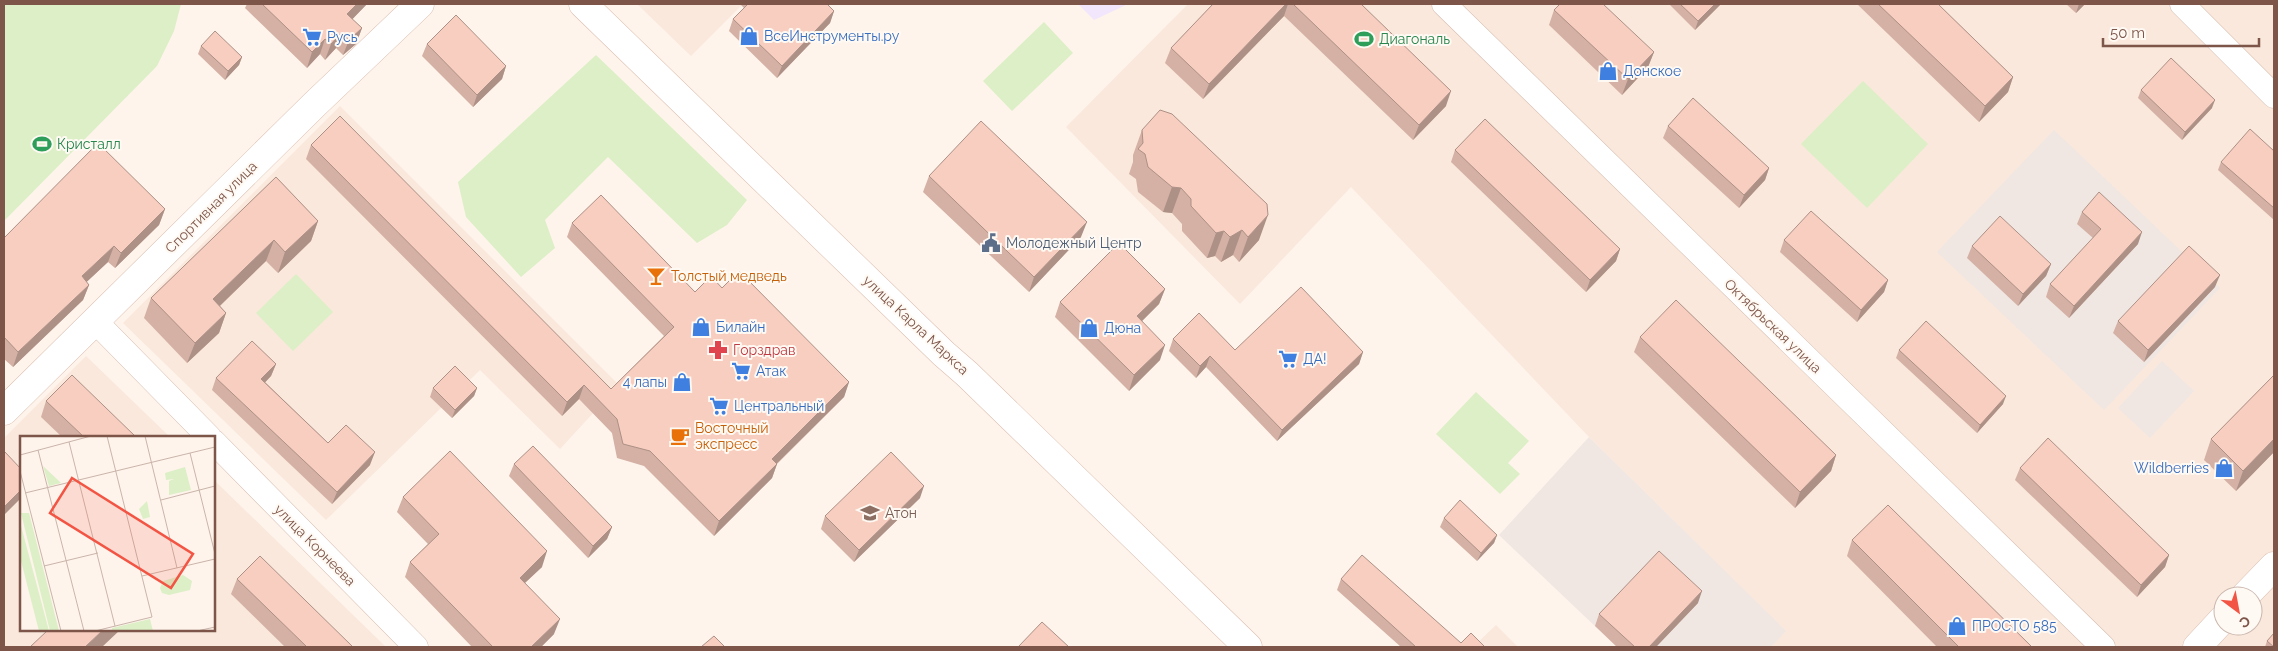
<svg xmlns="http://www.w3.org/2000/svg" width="2278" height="651" font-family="Raleway,sans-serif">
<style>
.residential{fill:#f9e8db;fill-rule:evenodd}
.industrial{fill:#f0e7e3}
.education{fill:#f1e6fb}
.green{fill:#dcefc6}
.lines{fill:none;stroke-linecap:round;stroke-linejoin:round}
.street-casing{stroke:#d5bcb0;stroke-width:25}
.secondary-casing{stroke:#dbbdaf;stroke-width:29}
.street{stroke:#fff;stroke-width:24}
.secondary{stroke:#fff;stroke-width:28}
.wall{fill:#d4b1a4}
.shaded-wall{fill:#ad9086}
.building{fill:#f7cebf;stroke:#ad9086}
.labels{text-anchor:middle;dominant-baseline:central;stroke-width:4;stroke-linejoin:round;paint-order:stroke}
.shop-label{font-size:14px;fill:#366cbe;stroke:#fff9f3;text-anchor:start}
.leisure-label{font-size:14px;fill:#27864d;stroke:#fff9f3;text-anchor:start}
.street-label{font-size:14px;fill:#7d5549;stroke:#fff9f3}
.service-label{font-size:14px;fill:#4e5e75;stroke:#fff9f3;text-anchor:start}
.food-label{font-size:14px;fill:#c56008;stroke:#fff9f3;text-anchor:start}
.health-label{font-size:14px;fill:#be3a42;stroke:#fff9f3;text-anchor:start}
.education-label{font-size:14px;fill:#785e54;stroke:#fff9f3;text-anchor:start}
.inset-road{fill:none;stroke:#cab4aa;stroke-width:1}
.view{fill:#f35545;fill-opacity:0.15;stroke:#f35545;stroke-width:2.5}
.inset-edge{fill:none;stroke:#7d5549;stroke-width:2.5}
</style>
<rect width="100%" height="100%" fill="#fef4eb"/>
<path class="residential" d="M637,4H743L691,56Z
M1188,4H2274V647H1771L1785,631L1589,437L1351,187L1240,304L1066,127ZM2223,596H2253V626H2223Z
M340,106L619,385L560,449L480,370L326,520L123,323Z
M86,356L170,437H21V630H214V480L386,647H4V438Z
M1496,625L1518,647H1473Z"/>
<path class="industrial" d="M2054,130L2220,288L2104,410L1937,252Z
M2162,361L2194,391L2150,438L2118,408Z
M1589,437L1786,631L1771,647H1617L1499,535Z"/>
<path class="education" d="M1078,4H1128L1094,20Z"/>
<path class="green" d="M4,4H181L174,31L157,66L4,221Z
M1044,22L1073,53L1012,111L983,81Z
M596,55L747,200L727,225L697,243L608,157L545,220L555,248L521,277L466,217L458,182Z
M1863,81L1928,144L1867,208L1801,144Z
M296,274L333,312L293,351L256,313Z
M1476,392L1529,441L1508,463L1520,474L1500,494L1436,434Z"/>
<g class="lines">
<g class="street-casing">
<path id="street" d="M1444,4L2103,647
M2182,4L2274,96
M95,321L209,437
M214,442L416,647"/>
</g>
<g class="secondary-casing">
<path id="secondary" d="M583,4L944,354L967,374L1248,647
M4,411L314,105L420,4
M2245,596L2274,566
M2197,647L2223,619"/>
</g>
<use href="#street" class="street"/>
<use href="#secondary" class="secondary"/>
</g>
<path class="wall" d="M247,4H367L352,19L362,28L356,44L343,55L336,48L325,60L320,54L307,68L245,8Z
M740,4H827L834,11L830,23L777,78L729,31L733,19L744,8Z
M1213,4H1361L1446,106L1413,140L1284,16L1203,99L1165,63L1171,48Z
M1669,4H1721L1695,30Z
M1857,4H1938L2013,77L2008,92L1979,122Z
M2066,4H2085L2076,13Z
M1554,10L1654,52L1648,67L1622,95L1549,25Z
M427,44L506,66L502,79L473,107L422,56Z
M201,46L242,57L239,65L225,80L198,54Z
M2141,90L2212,108L2182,140L2138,98Z
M1668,126L1769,168L1765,180L1739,208L1663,138Z
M1142,130L1259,240L1239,262L1233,255L1221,262L1215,256L1207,258L1182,231V224L1172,213L1163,212L1138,192L1136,179L1129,174L1133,162V155Z
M311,145L611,389L664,336L567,237L572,223L695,292L722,288L849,382L844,397L777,464L772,478L714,536L644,466L617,458L612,433L579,399L562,416L306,159Z
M1455,150L1620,249L1616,261L1586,292L1451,162Z
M2274,151V220L2218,170L2221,162Z
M929,176L1081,237L1029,292L923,192Z
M276,177L318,221L311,241L278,273L266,261L220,306L226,313L219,333L187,363L144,318L151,298Z
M165,209L159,225L115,268L108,262L86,282L89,285L83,300L13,367L4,359V238Z
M2082,212L2138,244L2069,318L2046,297L2050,284L2093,238L2077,224Z
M1784,240L1888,280L1884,292L1857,322L1780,252Z
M1972,246L2051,264L2046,276L2018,306L1967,258Z
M2215,287L2144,362L2113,333L2118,321Z
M1165,289L1159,304L1142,321L1160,360L1129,391L1055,317L1060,302Z
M1640,337L1836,455L1831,471L1795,508L1634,352Z
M1173,339L1235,350L1363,352L1359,364L1277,441L1206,367L1196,378L1169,351Z
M1899,350L2003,404L1977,433L1896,358Z
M276,364L271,376L265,382L328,443L370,465L332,504L212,390L216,378Z
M2274,375V452L2236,491L2204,460L2211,439Z
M433,388H477L474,396L452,418L430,397Z
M46,401L136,437H62L41,417Z
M514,464L612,527L607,539L588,558L509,476Z
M2020,468L2169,555L2165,567L2137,597L2015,480Z
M403,497L542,567L525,583L554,634L541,647H472L405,577L410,562L428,544L397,512Z
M920,498L854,562L821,529L825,516Z
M1444,518L1497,535L1494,543L1477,561L1440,527Z
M1852,540L2032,647H1937L1847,556Z
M237,579L353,647H285L231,594Z
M1341,579L1461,643L1485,647H1401L1337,590Z
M1698,603L1656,647H1617L1595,626L1599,614Z
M2267,641L2274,647H2265Z"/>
<path class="shaded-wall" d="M357,4H367L342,30L347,14Z
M1286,4H1288L1284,16L1203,99L1209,84Z
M1715,4H1721L1695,30L1698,21Z
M2079,4H2085L2076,13Z
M834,11L830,23L777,78L782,66Z
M362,28L356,44L343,55L349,40Z
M341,33L336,48L325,60L331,44Z
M325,39L320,54L307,68L312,52Z
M1654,52L1648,67L1622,95L1628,79Z
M242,57L239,65L225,80L228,71Z
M506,66L502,79L473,107L477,95Z
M2013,77L2008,92L1979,122L1985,106Z
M1451,91L1446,106L1413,140L1419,125Z
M2215,100L2212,108L2182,140L2185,132Z
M1769,168L1765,180L1739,208L1744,195Z
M1172,187L1181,188L1172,213L1163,212Z
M165,209L159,225L115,268L121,253Z
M1268,215L1259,240L1239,262L1248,237Z
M318,221L311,241L278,273L285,252Z
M1087,222L1081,237L1029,292L1034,277Z
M1242,230L1233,255L1221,262L1230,237Z
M1224,231L1215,256L1207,258L1216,233Z
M2142,232L2138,244L2069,318L2074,306Z
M274,240L266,261L205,320L213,299Z
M114,246L108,262L76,292L82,276Z
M1620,249L1616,261L1586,292L1590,280Z
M2051,264L2046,276L2018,306L2023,294Z
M2220,275L2215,287L2144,362L2148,350Z
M1888,280L1884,292L1857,322L1861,310Z
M89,285L83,300L13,367L18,352Z
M1165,289L1159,304L1131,332L1137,316Z
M226,313L219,333L187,363L195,343Z
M1165,345L1160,360L1129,391L1134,375Z
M1363,352L1359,364L1277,441L1282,430Z
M1210,356L1206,367L1196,378L1200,366Z
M276,364L271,376L257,391L261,379Z
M849,382L844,397L767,473L772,459Z
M584,385L579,399L562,416L567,402Z
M477,388L474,396L452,418L455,410Z
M2006,396L2003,404L1977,433L1980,425Z
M2274,439V452L2236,491L2243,471Z
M375,452L370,465L332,504L337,492Z
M1836,455L1831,471L1795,508L1800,492Z
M777,464L772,478L714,536L719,521Z
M924,486L920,498L854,562L859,550Z
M21,490V498L4,515V507Z
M612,527L607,539L588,558L593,546Z
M1497,535L1494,543L1477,561L1481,553Z
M547,551L542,567L514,593L520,578Z
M2169,555L2165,567L2137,597L2141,585Z
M1702,591L1698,603L1656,647H1649Z
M560,619L554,634L541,647H531Z
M103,630H120L102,647H85Z"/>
<path class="building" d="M262,4H357L347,14L362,28L349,40L341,33L331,44L325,39L312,52Z
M748,4H827L834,11L782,66L733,19Z
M1213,4H1286L1209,84L1171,48Z
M1293,4H1361L1451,91L1419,125Z
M1560,4H1603L1654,52L1628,79L1554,10Z
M1680,4H1715L1698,21Z
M1878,4H1938L2013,77L1985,106Z
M456,15L506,66L477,95L427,44Z
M215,31L242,57L228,71L201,46Z
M2171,58L2215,100L2185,132L2141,90Z
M1693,98L1769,168L1744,195L1668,126Z
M1160,110L1172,114L1267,204L1268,215L1248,237L1242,230L1230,237L1224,231L1216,233L1191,206V199L1181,188L1172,187L1148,167L1145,154L1138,149L1143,143L1142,130Z
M340,116L611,389L674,327L572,223L601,195L695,292L711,276L722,288L739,271L849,382L772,459L777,464L719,521L650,451L623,444L617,419L584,385L567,402L311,145Z
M1485,119L1620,249L1590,280L1455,150Z
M981,121L1087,222L1034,277L929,176Z
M2250,129L2274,151V208L2221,162Z
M98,143L165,209L121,253L114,246L82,276L89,285L18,352L4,337V238Z
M276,177L318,221L285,252L274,240L213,299L226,313L195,343L151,298Z
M2099,192L2142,232L2074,306L2050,284L2101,229L2082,212Z
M1811,211L1888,280L1861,310L1784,240Z
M2000,216L2051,264L2023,294L1972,246Z
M1119,243L1165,289L1137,316L1165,345L1134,375L1060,302Z
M2189,246L2220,275L2148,350L2118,321Z
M1301,287L1363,352L1282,430L1210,356L1200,366L1173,339L1199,313L1235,350Z
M1676,300L1836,455L1800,492L1640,337Z
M1926,321L2006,396L1980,425L1899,350Z
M252,341L276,364L261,379L328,443L346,425L375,452L337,492L216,378Z
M455,366L477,388L455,410L433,388Z
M72,375L136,437H84L46,401Z
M2274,375V439L2243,471L2211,439Z
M2048,438L2169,555L2141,585L2020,468Z
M533,446L612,527L593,546L514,464Z
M450,451L547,551L520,578L560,619L531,647H493L410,562L439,534L403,497Z
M5,452L21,469V490L4,507V453Z
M891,452L924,486L859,550L825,516Z
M1460,500L1497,535L1481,553L1444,518Z
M1888,505L2032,647H1959L1852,540Z
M1659,551L1702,591L1649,647H1635L1599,614Z
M1362,555L1461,643L1471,633L1485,647H1416L1341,579Z
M260,556L353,647H307L237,579Z
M1042,622L1069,647H1018Z
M48,630H103L85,647H30Z
M2274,633V647L2267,641Z
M714,636L725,647H701Z"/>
<defs>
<g id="shop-bare" transform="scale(1.5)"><path d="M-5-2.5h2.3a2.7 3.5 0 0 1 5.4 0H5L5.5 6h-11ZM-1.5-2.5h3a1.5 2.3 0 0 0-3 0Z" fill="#3f7fe0" stroke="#fff9f3" stroke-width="2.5" paint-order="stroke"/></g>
<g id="supermarket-bare" transform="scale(1.5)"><path d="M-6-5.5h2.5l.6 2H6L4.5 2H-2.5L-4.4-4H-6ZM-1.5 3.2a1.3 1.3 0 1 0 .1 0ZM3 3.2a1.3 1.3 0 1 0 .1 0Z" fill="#3f7fe0" stroke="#fff9f3" stroke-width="2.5" paint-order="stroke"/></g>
<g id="stadium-bare" transform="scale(1.5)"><path d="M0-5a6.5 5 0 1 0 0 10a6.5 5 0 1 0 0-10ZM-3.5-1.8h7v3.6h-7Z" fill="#2e9e5b" stroke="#fff9f3" stroke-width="2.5" paint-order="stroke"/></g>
<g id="civic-bare" transform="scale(1.5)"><path d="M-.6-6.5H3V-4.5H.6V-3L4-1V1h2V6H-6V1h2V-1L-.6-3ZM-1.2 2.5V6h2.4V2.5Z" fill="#5c6f8a" stroke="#fff9f3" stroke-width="2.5" paint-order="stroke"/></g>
<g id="bar-bare" transform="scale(1.5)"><path d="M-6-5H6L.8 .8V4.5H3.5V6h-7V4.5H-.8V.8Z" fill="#e8710a" stroke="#fff9f3" stroke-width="2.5" paint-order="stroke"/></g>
<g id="pharmacy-bare" transform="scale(1.5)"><path d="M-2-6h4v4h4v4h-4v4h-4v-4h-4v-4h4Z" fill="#e0444e" stroke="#fff9f3" stroke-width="2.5" paint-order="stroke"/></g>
<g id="cafe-bare" transform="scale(1.5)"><path d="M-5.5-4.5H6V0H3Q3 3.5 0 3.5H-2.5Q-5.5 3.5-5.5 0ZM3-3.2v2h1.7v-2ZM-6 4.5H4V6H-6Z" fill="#e8710a" stroke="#fff9f3" stroke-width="2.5" paint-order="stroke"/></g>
<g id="school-bare" transform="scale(1.5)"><path d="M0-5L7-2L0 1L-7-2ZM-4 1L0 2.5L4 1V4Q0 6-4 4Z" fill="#8d6e63" stroke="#fff9f3" stroke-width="2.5" paint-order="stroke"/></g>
</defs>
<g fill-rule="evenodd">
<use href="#shop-bare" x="749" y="36"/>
<use href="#supermarket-bare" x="312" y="37"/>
<use href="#stadium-bare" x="1364" y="39"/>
<use href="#shop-bare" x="1608" y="71"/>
<use href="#stadium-bare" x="42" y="144"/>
<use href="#civic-bare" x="991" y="243"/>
<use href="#bar-bare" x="656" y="276"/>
<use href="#shop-bare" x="701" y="327"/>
<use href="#shop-bare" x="1089" y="328"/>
<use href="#pharmacy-bare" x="718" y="350"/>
<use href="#supermarket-bare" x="1288" y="359"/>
<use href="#supermarket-bare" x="741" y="371"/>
<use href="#shop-bare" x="682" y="382"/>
<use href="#supermarket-bare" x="719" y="406"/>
<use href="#cafe-bare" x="680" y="436"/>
<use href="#shop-bare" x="2224" y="468"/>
<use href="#school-bare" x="870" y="513"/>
<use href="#shop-bare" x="1957" y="626"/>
</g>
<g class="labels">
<g class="shop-label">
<text x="764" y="36">ВсеИнструменты.ру</text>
<text x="327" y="37">Русь</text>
<text x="1623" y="71">Донское</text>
<text x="716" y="327">Билайн</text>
<text x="1104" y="328">Дюна</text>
<text x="1303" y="359">ДА!</text>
<text x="756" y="371">Атак</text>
<text x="667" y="382" text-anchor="end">4 лапы</text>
<text x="734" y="406">Центральный</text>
<text x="2209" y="468" text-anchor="end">Wildberries</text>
<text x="1972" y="626">ПРОСТО 585</text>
</g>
<g class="leisure-label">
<text x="1379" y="39">Диагональ</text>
<text x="57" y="144">Кристалл</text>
</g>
<g class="street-label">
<text transform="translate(211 207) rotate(-45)">Спортивная улица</text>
<text transform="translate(916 325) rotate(43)">улица Карла Маркса</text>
<text transform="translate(1773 326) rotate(44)">Октябрьская улица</text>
<text transform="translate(315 545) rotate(45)">улица Корнеева</text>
</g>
<g class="service-label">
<text x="1006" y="243">Молодежный Центр</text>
</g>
<g class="food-label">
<text x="671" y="276">Толстый медведь</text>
<text x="695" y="428">Восточный<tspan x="695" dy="16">экспресс</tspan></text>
</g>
<g class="health-label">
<text x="733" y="350">Горздрав</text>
</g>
<g class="education-label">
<text x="885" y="513">Атон</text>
</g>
</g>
<g transform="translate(20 436)">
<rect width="195" height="195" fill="#fef4eb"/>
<path d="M23,30L40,46L41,47L29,50ZM165,31L171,54L149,59V45L154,43L146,44L145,37ZM127,65L130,81L123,83L119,73ZM1,77H9L39,195H30ZM0,84V86L29,195H19L0,121ZM163,139L172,145L170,154L149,159L142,157L140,152L143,145ZM130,183L133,195H92V192Z" fill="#dcefc6"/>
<path class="inset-road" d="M125,0L157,132M49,6L95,190M18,14L64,195M170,17L195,118M0,19L71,0M0,35L41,195M5,57L195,11M141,64L195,50M24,130L78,117M122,140L195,123M75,195L132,181L87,0M177,195L195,191"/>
<path class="view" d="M52,42L173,118L151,152L30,77Z"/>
<rect width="195" height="195" class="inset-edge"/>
</g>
<rect width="2278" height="651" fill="none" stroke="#7d5549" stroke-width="10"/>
<g transform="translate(2238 611) rotate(148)"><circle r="24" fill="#fff9f3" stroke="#cbb7af"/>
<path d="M0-4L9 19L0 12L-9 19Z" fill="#f35545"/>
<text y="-8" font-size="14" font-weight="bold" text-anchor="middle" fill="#7d5549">С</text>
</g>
<path d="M2103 38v8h156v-8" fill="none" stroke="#7d5549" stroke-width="2.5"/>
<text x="2110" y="38" font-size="15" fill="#7d5549" stroke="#fff9f3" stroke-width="4" paint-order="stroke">50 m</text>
</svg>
